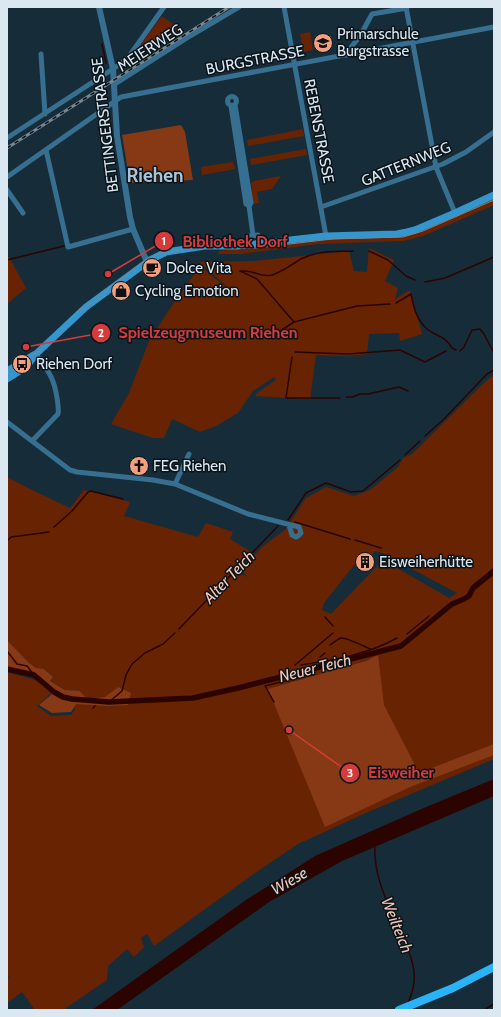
<svg xmlns="http://www.w3.org/2000/svg" width="501" height="1017" font-family="Cabin,sans-serif">
<style>
.green{fill:#682402;fill-rule:evenodd}
.forest{fill:#873916}
.water{fill:#2b0400}
.lines{fill:none;stroke-linecap:round;stroke-linejoin:round}
.stream{stroke:#2b0400;stroke-width:1.5}
.canal{stroke:#2b0400;stroke-width:5.5}
.minor{stroke:#376f91;stroke-width:5}
.tertiary{stroke:#376f91;stroke-width:6}
.secondary{stroke:#3496cc;stroke-width:7}
.primary{stroke:#29b4fa;stroke-width:8}
.tram{stroke:#768792;stroke-width:1}
.rail-casing{stroke:#768792;stroke-width:3}
.rail{stroke:#0a1319;stroke-width:1.5;stroke-dasharray:4.5;stroke-linecap:butt}
.labels{text-anchor:middle;dominant-baseline:central;stroke-width:3;stroke-linejoin:round;paint-order:stroke}
.poi-label{font-size:15px;fill:#dbe8f1;stroke:#0a1319;text-anchor:start}
.street-label{font-size:15px;fill:#dbe8f1;stroke:#0a1319}
.water-label{font-size:16px;font-style:italic;fill:#f5c7b5;stroke:#0a1319}
.district-label{font-size:19px;font-weight:bold;fill:#aac4d5;stroke:#0a1319}
.leader{fill:none;stroke:#d63b3c;stroke-width:1.5}
.callout-dot{fill:#d63b3c;stroke:#0a1319;stroke-width:1.5}
.mark-label{font-size:12px;text-anchor:middle;font-weight:bold;fill:#fff}
.callout-label{font-size:16px;text-anchor:middle;font-weight:bold;fill:#d63b3c;stroke:#0a1319;stroke-width:3;stroke-linejoin:round;paint-order:stroke}
</style>
<rect width="100%" height="100%" fill="#172c39"/>
<path class="green" d="M162,16L183,32C170,39 157,44 145,51L139,47Z
M310,32L313,50L303,52L300,34Z
M303,129L304,136L248,146L247,140Z
M306,149L307,155L251,165L250,159Z
M233,162L235,169L202,175L201,167Z
M281,176L272,189L257,192L259,203L253,204L251,183L254,181Z
M494,199V205L492,206L423,236L404,241L319,244L241,254H218L219,251L327,238L390,237Z
M369,248L394,260L385,281L398,288L395,299L410,290L422,334L400,341L399,333L369,334L367,354L348,356L316,355L310,399L255,396L257,393L276,380L274,377L253,391L238,413L216,426L200,432L172,419L164,438H153L111,424L129,393L149,341L173,304L193,276L196,263L231,291L229,295L232,291L199,262L254,261L349,251L354,271L367,272Z
M7,257H9L26,288L7,304Z
M494,375V759L368,812L298,844L255,873L154,946L147,934L141,938L144,947L134,957L127,949L108,966L107,980L63,1010H35L22,992L7,1003V979L9,977L7,974V672L42,682L51,693L37,706L51,716L71,715L75,709L68,694L89,700L103,698L87,699L80,691L66,690L50,681L53,677L44,669L36,668L29,663L7,640V477L32,490L70,508L84,490L130,502L124,516L198,537L206,523L233,532L230,539L253,553L236,572L247,577L241,569L262,547L286,529L306,498L326,487L354,496L370,490L398,467L403,458L412,454L485,382ZM375,551L382,553L457,593L449,598L383,560L331,614L322,610L324,603L350,570L366,553L371,555Z"/>
<path class="forest" d="M181,125L185,132L193,180L130,183L122,135Z
M7,640L29,663L36,668L44,669L53,677L50,681L65,690L80,691L87,699L105,697L118,687L131,693L128,705L108,706L76,704L71,712L52,713L39,705L52,694L41,678L7,668Z
M378,655L384,705L419,773L494,744V755L410,787L325,827L268,689L366,661Z"/>
<path class="water" d="M494,779V796L342,861L269,902L117,1010H92L246,900L315,856L426,807Z"/>
<g class="lines">
<path class="stream" d="M102,44L106,63
M369,251L388,260L406,276L415,280
M7,260L64,246
M240,271L257,279L294,322L357,306L390,304
M242,271C253,270 261,278 272,275C283,272 292,264 301,259C318,250 335,252 353,251
M425,282L445,278L494,257
M396,303L411,294C414,308 416,319 427,329C437,337 444,335 452,348L456,350
M277,333L294,322
M460,351L464,347L472,330L480,329L484,334L494,353
M295,352L348,354L400,350L425,362L446,351
M292,357L286,398H340
M346,397H353L360,394H368L399,387L408,391
M425,436L444,419L487,374L494,370
M405,455L420,441
M288,520L306,493L326,483L351,492L363,491L400,460
M295,522L350,539
M54,527L72,511L88,492L91,491L123,499
M355,540L381,548
M7,541L11,537L49,532
M448,605H451
M325,617L333,626
M179,629L278,526
M407,634L429,616
M330,645C333,643 338,639 341,638C346,637 365,647 371,649
M7,651L17,664L27,666L34,675
M320,657L325,653
M295,665L333,633
M301,665C333,660 369,654 397,638
M265,686L308,675
M265,686L274,702
M109,702L122,691L126,675L132,664L145,653L163,644L175,633
M93,708L95,706
M375,845C373,876 388,904 400,932C406,945 413,959 414,973C415,982 412,994 408,1003
M484,1010L494,1004"/>
<path class="canal" d="M7,669L34,675L54,692L63,697L72,699L109,702L193,698L238,688L401,646L452,604L464,599L469,596L473,588L494,571"/>
<path class="minor" d="M284,7L326,236
M406,7L436,167L455,213
M41,54L45,114
M347,55L348,51L360,36L372,14L407,8
M115,84L190,36L239,7
M227.5 101a4.5 4.5 0 1 1 9 0a4.5 4.5 0 1 1-9 0Z
M235,105L251,203L249,206L253,235
M231,106L246,204L249,206
M7,138L122,63L130,55L164,7
M46,150L68,247L133,229
M7,177L121,97L494,27
M7,190L23,213
M321,207L443,164L466,152L494,132
M250,245L248,236L258,235L260,244
M7,422L70,470L77,472L153,480L175,484L248,514L299,527L301,533L298,536L296,537L292,535L289,525
M32,441L58,414C59,409 58,404 57,398C54,377 48,371 36,354
M175,484L189,454"/>
<path class="tertiary" d="M99,7L113,69L117,136L130,217L133,229L147,262"/>
<path class="secondary" d="M7,371L32,356L36,354
M7,379L26,367L36,354L86,307L150,260L166,252L205,246H237L326,236L397,234L407,232L415,230L455,213L494,195"/>
<path class="primary" d="M399,1010L453,988L494,967"/>
<path class="tram" d="M7,370L41,349L77,313L146,260L161,253L206,246L256,248L332,239L403,237L423,231L494,200"/>
<g class="rail-casing">
<path id="rail" d="M7,148L229,7"/>
</g>
<use href="#rail" class="rail"/>
</g>
<defs>
<g id="school-disc" transform="scale(1)"><circle r="9.5" fill="#f2a080" stroke="#0a1319"/><path d="M0-5L7-2L0 1L-7-2ZM-4 1L0 2.5L4 1V4Q0 6-4 4Z" fill="#111"/></g>
<g id="cafe-disc" transform="scale(1)"><circle r="9.5" fill="#f2a080" stroke="#0a1319"/><path d="M-5.5-4.5H6V0H3Q3 3.5 0 3.5H-2.5Q-5.5 3.5-5.5 0ZM3-3.2v2h1.7v-2ZM-6 4.5H4V6H-6Z" fill="#111"/></g>
<g id="shop-disc" transform="scale(1)"><circle r="9.5" fill="#f2a080" stroke="#0a1319"/><path d="M-5-2.5h2.3a2.7 3.5 0 0 1 5.4 0H5L5.5 6h-11ZM-1.5-2.5h3a1.5 2.3 0 0 0-3 0Z" fill="#111"/></g>
<g id="bus-disc" transform="scale(1)"><circle r="9.5" fill="#f2a080" stroke="#0a1319"/><path d="M-5-6H5V4H4V6H2V4H-2V6H-4V4H-5ZM-3.5-4V0h7V-4ZM-3.5 1.2v1.5H-2V1.2ZM2 1.2v1.5H3.5V1.2Z" fill="#111"/></g>
<g id="church-disc" transform="scale(1)"><circle r="9.5" fill="#f2a080" stroke="#0a1319"/><path d="M-1.2-6h2.4v3.5h3.3v2.4h-3.3V6h-2.4V-.1h-3.3v-2.4h3.3Z" fill="#111"/></g>
<g id="building-disc" transform="scale(1)"><circle r="9.5" fill="#f2a080" stroke="#0a1319"/><path d="M-4-6H4V6H1V3H-1V6H-4ZM-2.5-4.3h1.7v1.8h-1.7ZM.8-4.3h1.7v1.8H.8ZM-2.5-1h1.7V.8h-1.7ZM.8-1h1.7V.8H.8Z" fill="#111"/></g>
</defs>
<g fill-rule="evenodd">
<use href="#school-disc" x="323" y="43"/>
<use href="#cafe-disc" x="152" y="268"/>
<use href="#shop-disc" x="121" y="291"/>
<use href="#bus-disc" x="22" y="364"/>
<use href="#church-disc" x="139" y="466"/>
<use href="#building-disc" x="365" y="562"/>
</g>
<g class="labels">
<g class="poi-label">
<text x="337" y="34">Primarschule<tspan x="337" dy="17">Burgstrasse</tspan></text>
<text x="166" y="268">Dolce Vita</text>
<text x="135" y="291">Cycling Emotion</text>
<text x="36" y="364">Riehen Dorf</text>
<text x="153" y="466">FEG Riehen</text>
<text x="379" y="562">Eisweiherhütte</text>
</g>
<g class="street-label">
<text transform="translate(150 48) rotate(-33)">MEIERWEG</text>
<text transform="translate(255 60) rotate(-11)">BURGSTRASSE</text>
<text transform="translate(105 125) rotate(-97)">BETTINGERSTRASSE</text>
<text transform="translate(319 131) rotate(79)">REBENSTRASSE</text>
<text transform="translate(406 164) rotate(-22)">GATTERNWEG</text>
</g>
<g class="water-label">
<text transform="translate(229 577) rotate(-46)">Alter Teich</text>
<text transform="translate(315 668) rotate(-14)">Neuer Teich</text>
<text transform="translate(289 881) rotate(-30)">Wiese</text>
<text transform="translate(397 925) rotate(68)">Weilteich</text>
</g>
<g class="district-label">
<text x="155" y="175">Riehen</text>
</g>
</g>
<path class="leader" d="M108 274L164 241M26 347L101 333M289 730L350 773"/>
<g class="callout-dot">
<circle cx="108" cy="274" r="4"/>
<circle cx="26" cy="347" r="4"/>
<circle cx="289" cy="730" r="4"/>
<circle cx="164" cy="241" r="10"/>
<circle cx="101" cy="333" r="10"/>
<circle cx="350" cy="773" r="10"/>
</g>
<g class="mark-label">
<text x="164" y="245">1</text>
<text x="101" y="337">2</text>
<text x="350" y="777">3</text>
</g>
<g class="callout-label">
<text x="235" y="247">Bibliothek Dorf</text>
<text x="208" y="338">Spielzeugmuseum Riehen</text>
<text x="401" y="778">Eisweiher</text>
</g>
<rect width="501" height="1017" fill="none" stroke="#dbe8f1" stroke-width="16"/>
</svg>
